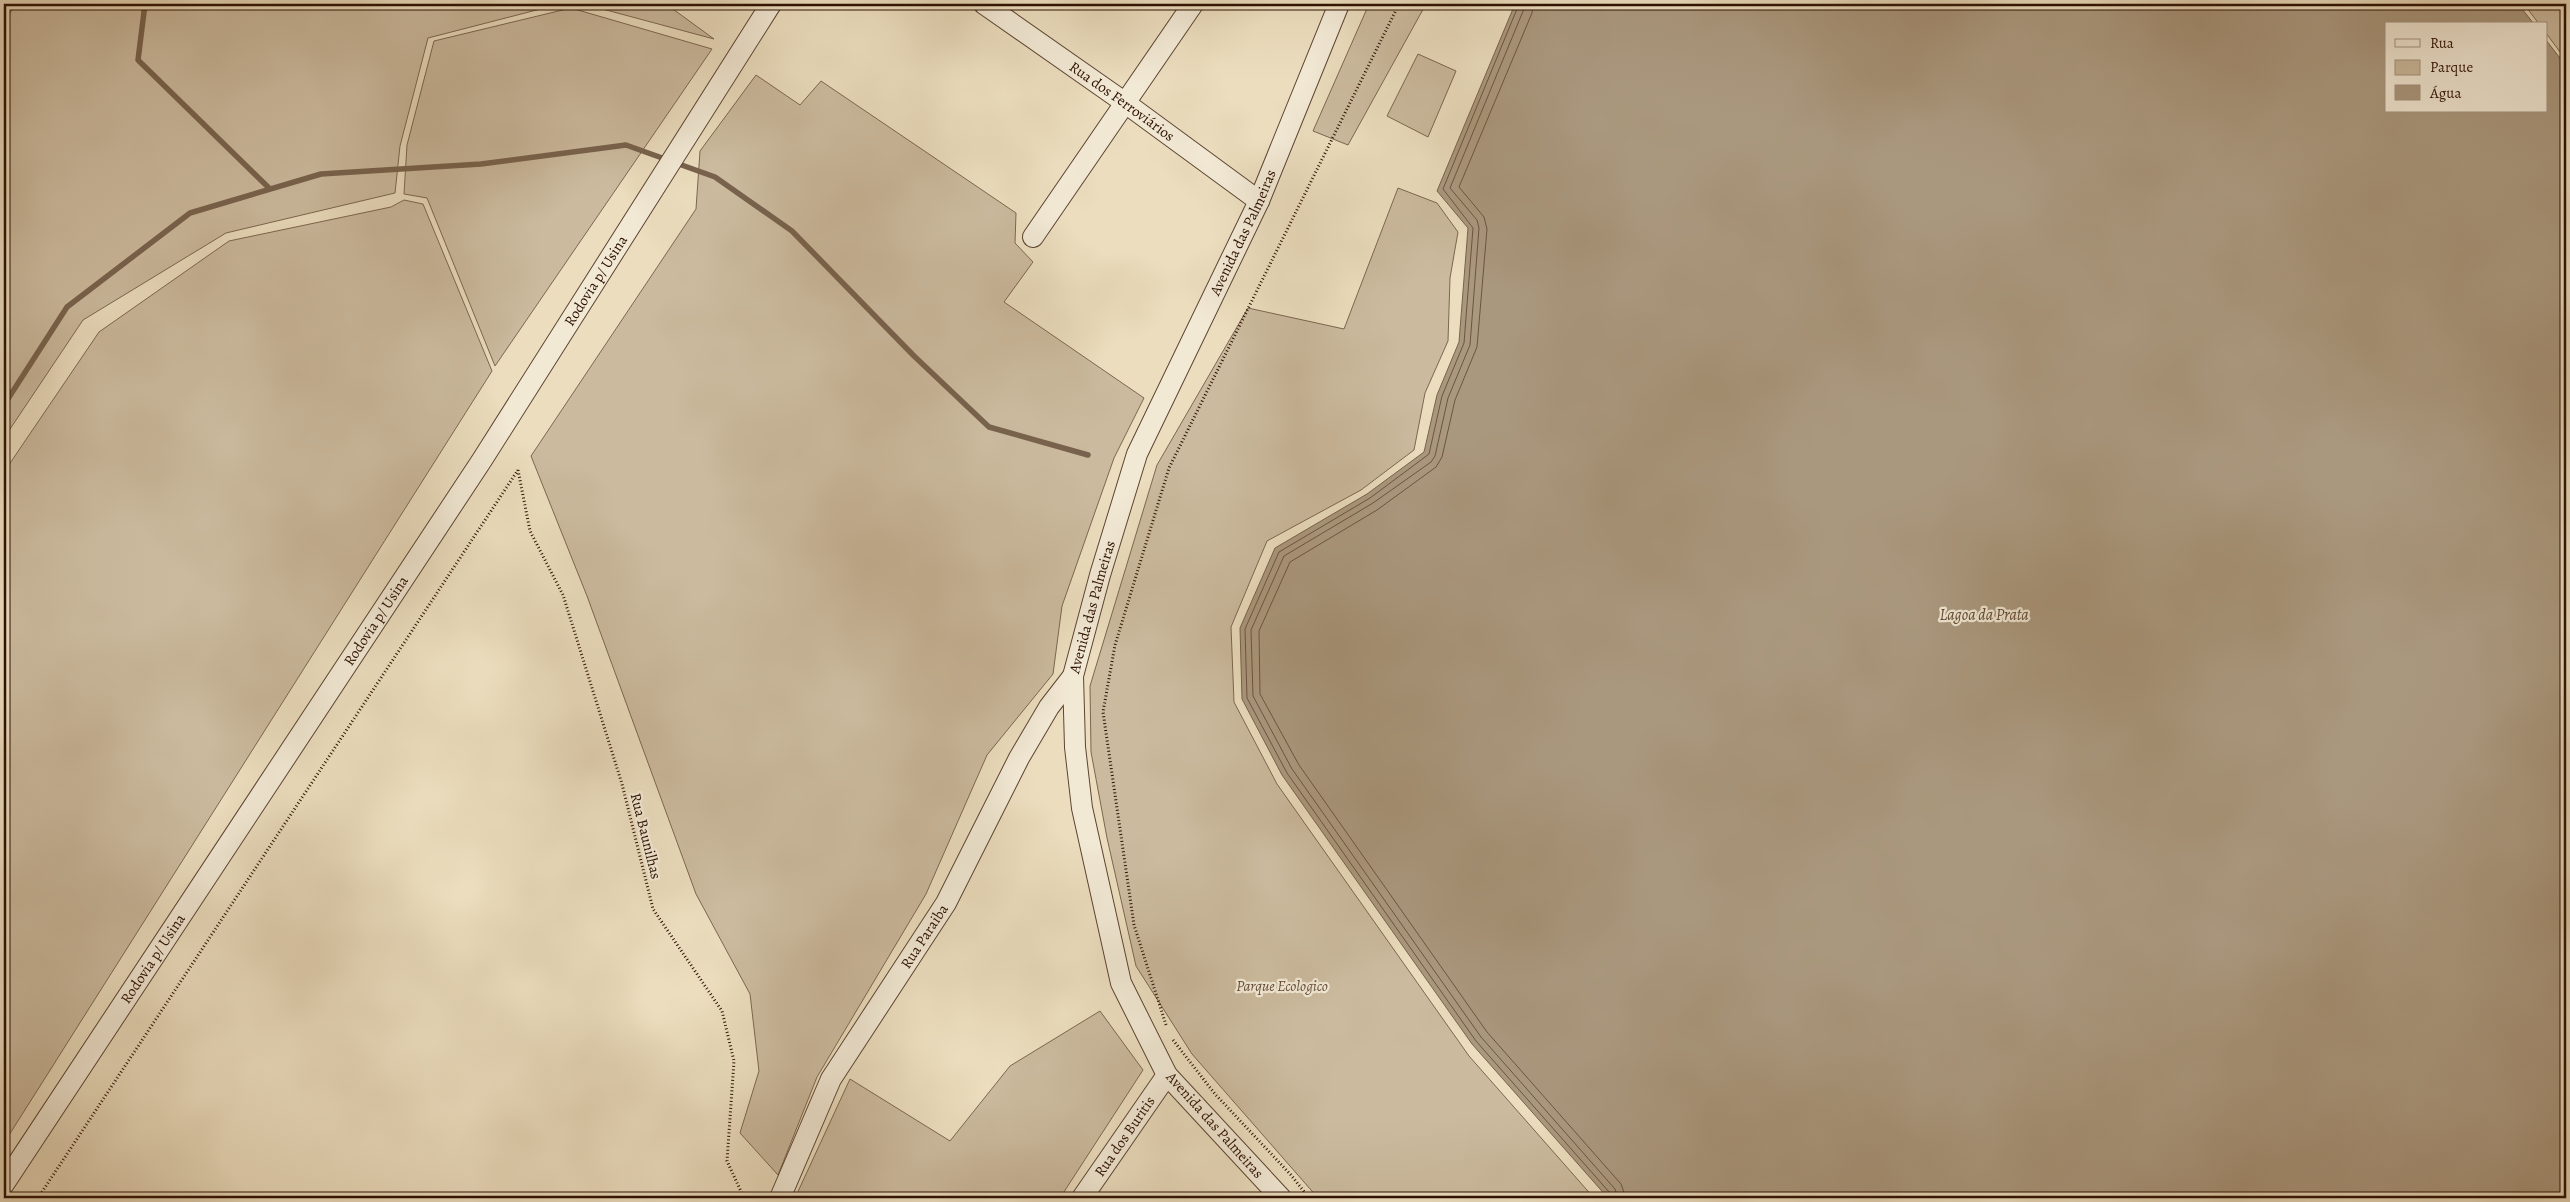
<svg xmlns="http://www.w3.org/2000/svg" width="2570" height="1202" font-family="Alegreya,serif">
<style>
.green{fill:#cbba9e;stroke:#7c6650}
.water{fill:#aa987e;stroke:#78624d}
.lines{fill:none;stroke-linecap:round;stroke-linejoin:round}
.shore{stroke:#6c5440;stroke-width:1}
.stream{stroke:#78624d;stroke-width:5.5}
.minor-casing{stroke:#5c4432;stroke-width:22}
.path{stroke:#2d1103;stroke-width:3;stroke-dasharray:1 2.5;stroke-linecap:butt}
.minor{stroke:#f2e9d5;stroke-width:20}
.labels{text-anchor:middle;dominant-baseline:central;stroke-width:4.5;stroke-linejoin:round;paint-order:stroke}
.street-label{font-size:15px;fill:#2d1103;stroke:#f2e9d5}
.park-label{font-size:15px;font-style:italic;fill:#644c39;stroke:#f2e9d5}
.water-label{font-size:16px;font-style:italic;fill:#5f4734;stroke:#f2e9d5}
</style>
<rect width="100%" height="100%" fill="#ebddbe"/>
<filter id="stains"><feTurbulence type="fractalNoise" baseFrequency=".004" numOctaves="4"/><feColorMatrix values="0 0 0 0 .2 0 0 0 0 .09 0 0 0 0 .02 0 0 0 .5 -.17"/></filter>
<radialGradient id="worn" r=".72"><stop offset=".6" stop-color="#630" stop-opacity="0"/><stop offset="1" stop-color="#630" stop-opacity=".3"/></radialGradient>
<path class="green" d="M16,4H560L428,38L400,146L395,193L226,233L83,320L4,438V22Z
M584,4H666L714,39Z
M1369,4H1426L1348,145L1313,131Z
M2524,4H2566V60L2546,33V24H2539Z
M571,8L712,49L495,366L427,198L404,194L407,145L434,41Z
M1418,54L1456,71L1428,137L1387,116Z
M756,75L800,105L821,81L1016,213L1015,243L1033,262L1004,302L1144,398L1114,458L1062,606L1053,674L987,755L926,894L817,1077L778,1175L740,1133L759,1071L750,994L696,894L587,596L531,456L696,209L700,151Z
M1398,188L1437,203L1458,232L1450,278L1448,341L1425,393L1414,450L1361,490L1267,541L1231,627L1234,702L1277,784L1469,1056L1594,1198H1318L1192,1054L1136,966L1107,838L1091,752L1090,686L1157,465L1248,308L1344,329Z
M404,200L423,204L492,371L4,1143V472L99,332L229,241L391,207Z
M1100,1011L1143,1070L1060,1198H795L850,1079L950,1141L1010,1066Z"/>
<path class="water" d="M1515,4H2518L2534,24H2386V111H2546V40L2566,66V1198H1608L1472,1044L1282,775L1242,699L1240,628L1275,548L1367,494L1424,452L1437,395L1459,342L1468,228L1437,191Z"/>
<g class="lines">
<path class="shore" d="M1519,4L1443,189L1473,228L1464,343L1442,396L1429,454L1370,498L1279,552L1245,629L1247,698L1287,773L1476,1041L1610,1193L1612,1198
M1526,4L1450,188L1477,220L1479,228L1470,345L1448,398L1435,456L1431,462L1373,503L1284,556L1251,630L1253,696L1292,769L1481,1037L1615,1189L1618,1198
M1533,4L1532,13L1459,187L1484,217L1487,229L1477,347L1455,400L1442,457L1436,467L1377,510L1290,562L1259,631L1260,694L1299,765L1487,1032L1621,1184L1626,1198"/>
<path class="stream" d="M145,4L138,60L270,189
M4,405L67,307L190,213L321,174L481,164L626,145L715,177L792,231L914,356L989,427L1088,455"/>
<g class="minor-casing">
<g id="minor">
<path id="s1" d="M984,4L1124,102L1259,201"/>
<path d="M1033,237L1193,4"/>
<path id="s2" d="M4,1184L482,460L771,4"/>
<path id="s3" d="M780,1198L831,1079L946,903L1019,758L1049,707L1073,676"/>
<path id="s4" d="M1082,1198L1167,1075"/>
<path id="s5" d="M1281,1198L1167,1075L1121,983L1082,808L1075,747L1073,676L1100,575L1137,454L1259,201L1339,4"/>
</g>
</g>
<path class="path" d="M518,470L530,531L563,595L622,784L653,909L722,1011L734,1061L727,1161L744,1198
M1166,1025L1134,925L1103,712L1115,645L1169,468L1399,4
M1173,1040L1215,1094L1291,1175L1309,1198
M38,1198L518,470"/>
<use href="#minor" class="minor"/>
</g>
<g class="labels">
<g class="street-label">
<text stroke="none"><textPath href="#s1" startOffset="169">Rua dos Ferroviários</textPath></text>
<text stroke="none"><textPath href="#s5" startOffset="1059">Avenida das Palmeiras</textPath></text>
<text stroke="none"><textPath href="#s2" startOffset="1080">Rodovia p/ Usina</textPath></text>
<text stroke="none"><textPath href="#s5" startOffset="654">Avenida das Palmeiras</textPath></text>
<text stroke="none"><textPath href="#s2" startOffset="675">Rodovia p/ Usina</textPath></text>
<text transform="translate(646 836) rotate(76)">Rua Baunilhas</text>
<text stroke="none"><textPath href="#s3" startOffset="300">Rua Paraiba</textPath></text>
<text stroke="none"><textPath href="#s2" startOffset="270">Rodovia p/ Usina</textPath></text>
<text transform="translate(1215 1125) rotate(48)">Avenida das Palmeiras</text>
<text stroke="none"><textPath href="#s4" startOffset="75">Rua dos Buritis</textPath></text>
</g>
<g class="park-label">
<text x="1282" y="986">Parque Ecologico</text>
</g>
<g class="water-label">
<text x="1984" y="615">Lagoa da Prata</text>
</g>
</g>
<rect width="2570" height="1202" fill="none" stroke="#ebddbe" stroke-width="20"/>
<rect x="5" y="5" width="2560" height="1192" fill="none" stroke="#2d1103" stroke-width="2.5"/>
<rect x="10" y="10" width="2550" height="1182" fill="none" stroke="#2d1103"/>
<rect x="2385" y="22" width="162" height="90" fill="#f2e9d5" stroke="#a39381"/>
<rect x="2395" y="39" width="25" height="8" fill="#f2e9d5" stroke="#a39381"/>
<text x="2430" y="48" font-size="15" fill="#2d1103">Rua</text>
<rect x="2395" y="60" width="25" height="15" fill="#cbba9e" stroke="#a39381"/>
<text x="2430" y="72" font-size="15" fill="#2d1103">Parque</text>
<rect x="2395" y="85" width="25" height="15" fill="#aa987e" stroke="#a39381"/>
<text x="2430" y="98" font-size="15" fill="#2d1103">Água</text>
<rect width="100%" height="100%" filter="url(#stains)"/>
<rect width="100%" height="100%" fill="url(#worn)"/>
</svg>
